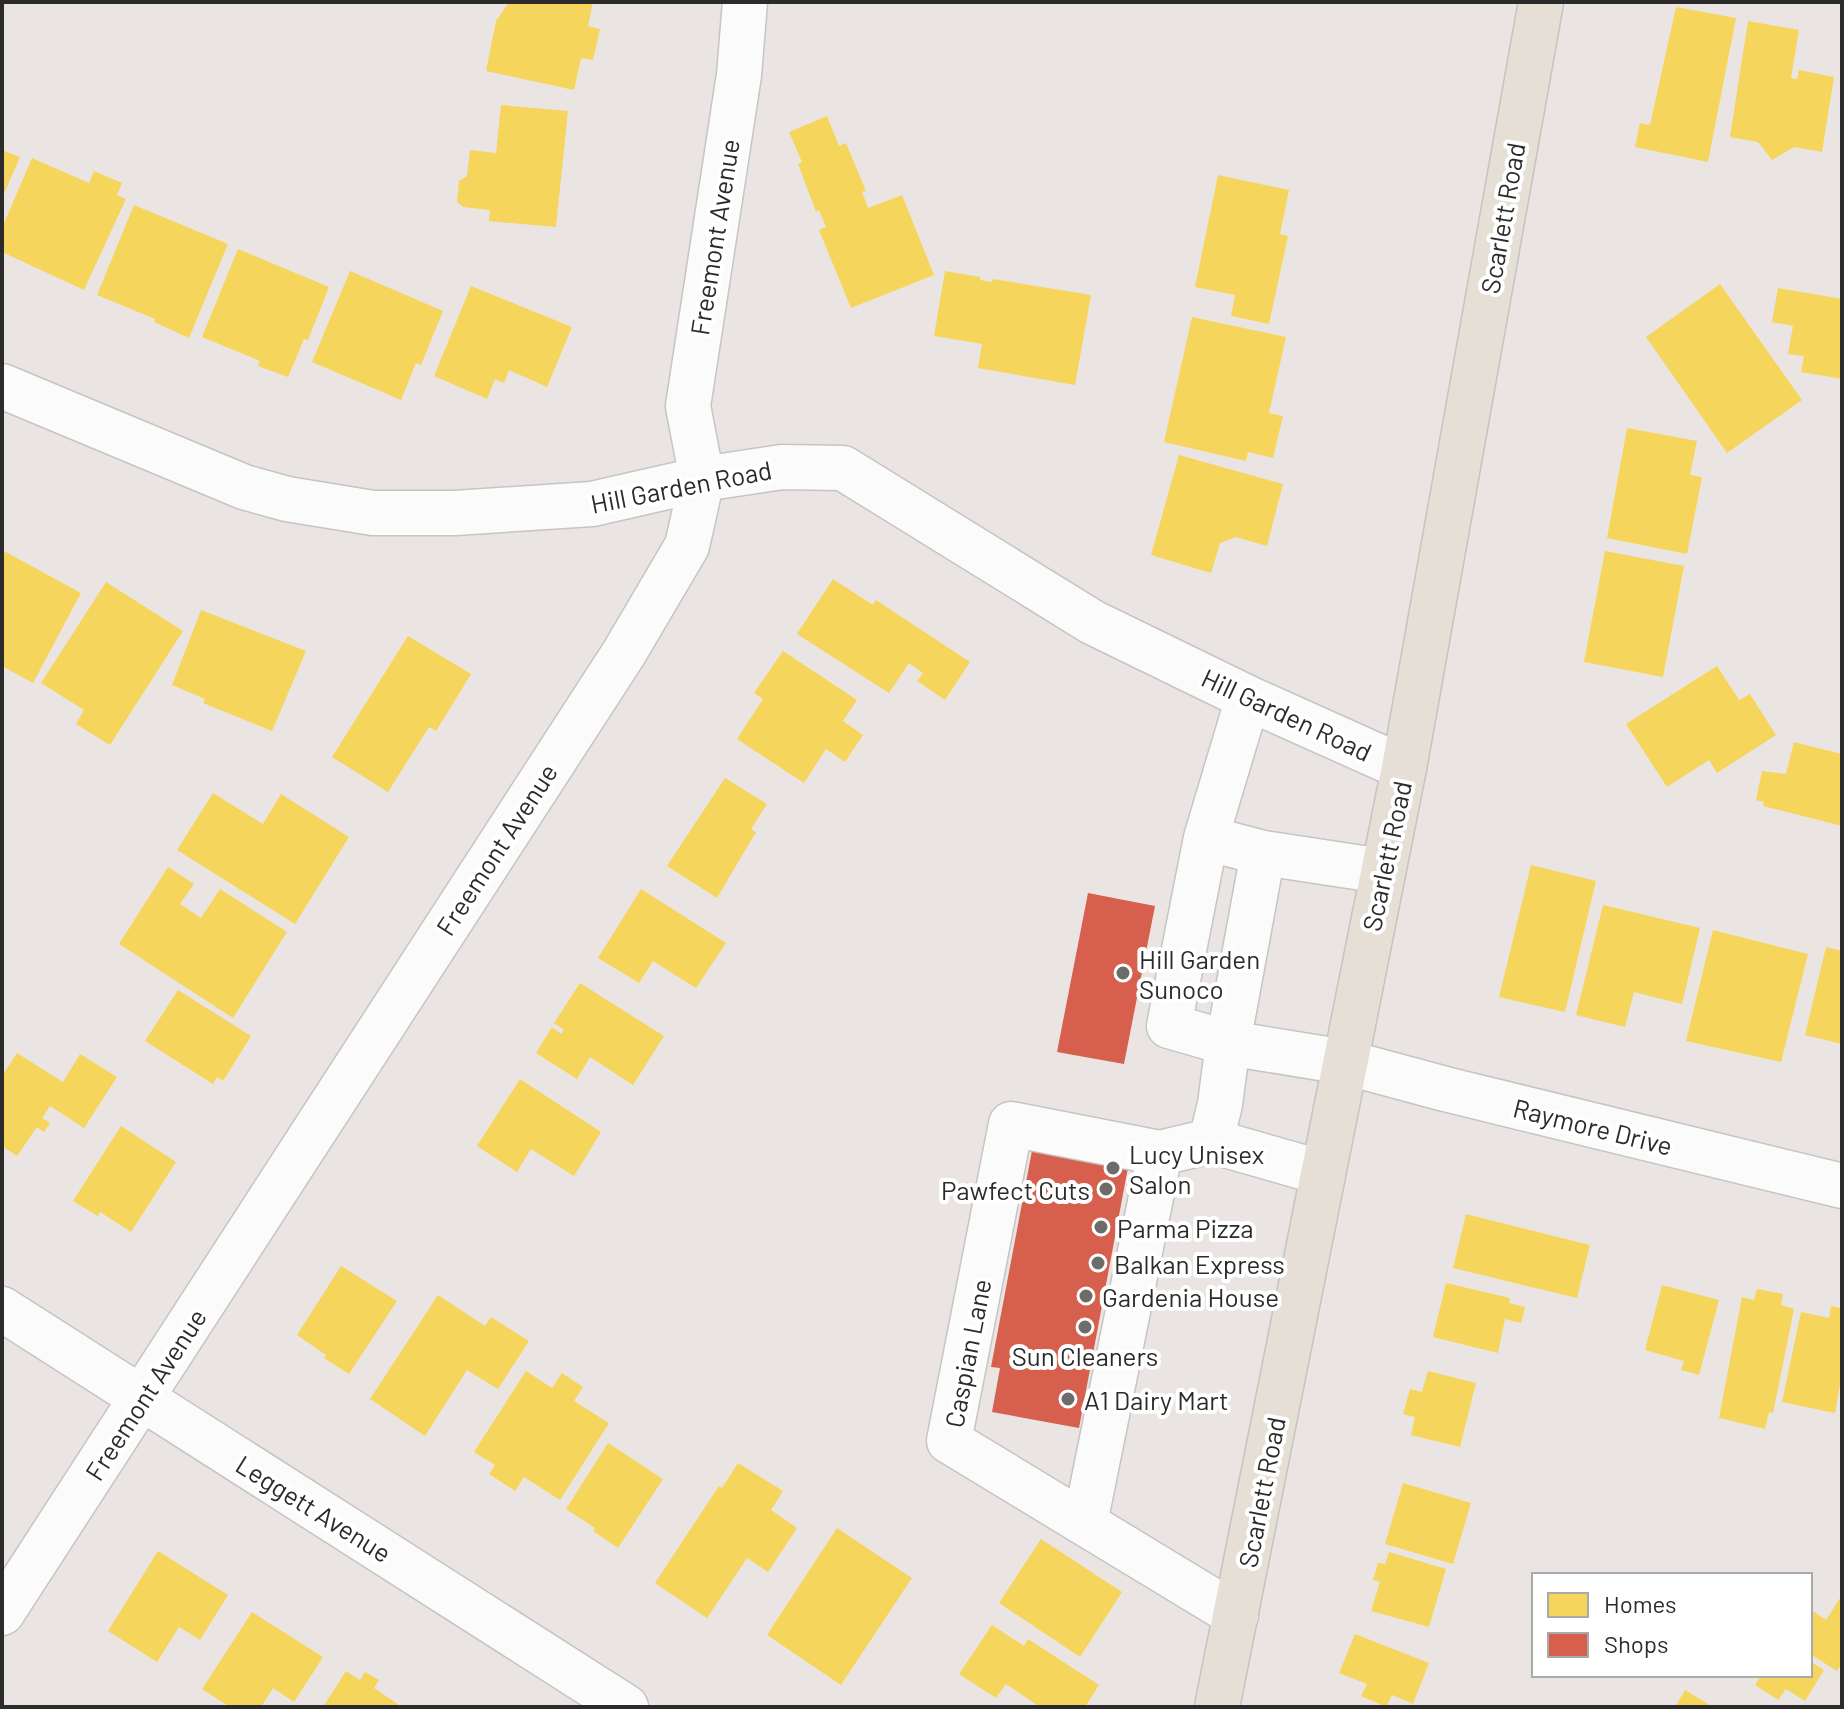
<svg xmlns="http://www.w3.org/2000/svg" width="1844" height="1709" font-family="Barlow,sans-serif">
<style>
.homes{fill:#f6d55c}
.shops{fill:#d6604d}
.lines{fill:none;stroke-linecap:round;stroke-linejoin:round}
.minor-casing{stroke:#c6c4c4;stroke-width:47}
.major-casing{stroke:#c5c3c2;stroke-width:47}
.minor{stroke:#fcfbfb;stroke-width:44}
.major{stroke:#e6dfd5;stroke-width:44}
.poi-dot{fill:#6e6c6b;stroke:#fff;stroke-width:3}
.labels{text-anchor:middle;dominant-baseline:central;stroke-width:8;stroke-linejoin:round;paint-order:stroke}
.street-label{font-size:26px;fill:#2b2b2b;stroke:#fff}
.poi-label{font-size:26px;fill:#2b2b2b;stroke:#fff;text-anchor:start}
</style>
<rect width="100%" height="100%" fill="#eae5e2"/>
<path class="homes" d="M509,2H593L588,26L600,29L593,60L581,58L574,90L486,71L496,21Z
M1676,7L1736,18L1708,162L1635,147L1640,123L1650,125Z
M1748,21L1799,30L1791,78L1797,79L1799,70L1834,77L1822,152L1794,147L1772,160L1758,142L1730,137Z
M501,105L568,111L556,227L489,221L490,210L463,207L457,202L459,181L467,176L470,150L496,153Z
M827,116L839,146L846,143L866,191L862,192L868,208L902,195L934,275L851,308L819,230L826,227L819,210L816,212L798,164L802,162L789,132Z
M2,150L20,157L2,198Z
M32,158L89,183L94,171L122,183L117,195L126,199L84,290L2,252V228Z
M1218,175L1289,190L1280,234L1288,236L1269,324L1231,316L1235,295L1195,287Z
M134,205L228,244L189,338L154,322L155,319L97,295Z
M238,249L329,287L308,340L304,339L288,377L258,366L260,361L202,337Z
M350,271L443,311L421,365L416,363L401,400L312,362Z
M945,271L980,277V280L992,282L993,279L1091,295L1075,385L978,368L982,344L934,336Z
M1720,284L1802,400L1727,453L1646,337Z
M471,286L572,327L547,387L509,370L504,383L495,379L487,399L434,376Z
M1778,288L1842,299V379L1801,372L1804,356L1788,354L1793,326L1772,322Z
M1192,317L1286,337L1269,413L1283,416L1273,458L1248,452L1246,461L1164,442Z
M1627,428L1697,441L1690,475L1702,477L1687,554L1607,538Z
M1179,455L1283,484L1267,546L1236,537L1220,543L1211,573L1151,555Z
M2,550L81,593L33,683L2,666Z
M1605,551L1684,566L1663,677L1584,662Z
M833,579L873,605L876,600L970,662L945,700L917,681L923,673L909,663L889,693L797,634Z
M106,582L183,631L110,745L76,724L84,710L41,683Z
M201,610L306,651L272,731L203,703L205,699L172,685Z
M408,636L471,674L436,731L429,727L388,792L332,757Z
M783,651L857,700L843,721L863,735L845,762L826,749L804,783L737,739L763,699L754,693Z
M1717,666L1739,700L1750,694L1776,735L1717,773L1709,760L1667,787L1626,724Z
M1794,742L1842,754V826L1763,806L1764,802L1756,800L1762,771L1786,774Z
M725,778L767,804L751,829L756,832L717,898L667,866Z
M213,793L263,824L281,794L349,837L295,924L177,850Z
M1531,865L1596,881L1565,1012L1499,997Z
M168,867L194,884L180,904L201,918L220,889L287,932L233,1018L119,944Z
M641,889L726,943L696,988L653,961L639,983L598,958Z
M1603,905L1700,928L1682,1004L1634,992L1625,1027L1576,1015Z
M1713,930L1808,954L1781,1062L1686,1041Z
M1826,947L1842,951V1044L1805,1035Z
M580,983L664,1036L633,1085L590,1057L577,1079L536,1053L552,1027L561,1034L564,1030L554,1023Z
M178,990L251,1036L223,1081L217,1077L213,1084L145,1041Z
M17,1053L63,1082L80,1054L117,1077L84,1128L50,1106L42,1118L50,1123L44,1132L37,1127L17,1156L2,1146V1076Z
M520,1079L601,1132L574,1176L531,1149L517,1172L477,1146Z
M121,1126L176,1162L131,1232L100,1212L98,1216L73,1201Z
M1466,1214L1590,1245L1577,1298L1453,1268Z
M341,1266L397,1301L349,1374L324,1358L326,1355L297,1335Z
M1446,1283L1510,1298L1509,1303L1525,1307L1521,1323L1505,1319L1498,1353L1433,1337Z
M1662,1285L1719,1300L1699,1375L1681,1370L1684,1361L1645,1350Z
M1757,1289L1783,1294L1781,1305L1794,1309L1773,1413L1769,1412L1765,1429L1719,1418L1742,1297L1754,1300Z
M438,1295L485,1326L491,1317L529,1341L498,1389L467,1370L425,1436L370,1399Z
M1831,1306L1842,1308V1374L1835,1413L1782,1402L1801,1312L1829,1318Z
M526,1371L552,1388L562,1373L583,1387L574,1401L609,1423L560,1500L524,1477L515,1491L489,1474L495,1465L474,1452Z
M1428,1371L1476,1383L1460,1447L1411,1435L1415,1417L1403,1414L1410,1389L1422,1392Z
M608,1443L663,1479L618,1548L593,1531L595,1528L566,1509Z
M738,1463L783,1491L771,1510L797,1528L768,1572L747,1558L707,1618L655,1583L719,1486L722,1488Z
M1403,1483L1471,1503L1453,1564L1385,1544Z
M837,1528L912,1578L841,1685L767,1635Z
M1041,1539L1122,1592L1080,1657L999,1603Z
M158,1551L228,1595L200,1640L179,1627L157,1662L108,1631Z
M1389,1552L1446,1569L1429,1627L1371,1611L1380,1582L1373,1580L1378,1563L1385,1564Z
M1842,1595V1663L1837,1671L1810,1654V1609L1826,1620Z
M252,1612L323,1657L294,1702L273,1688L261,1707H230L202,1689Z
M992,1625L1024,1646L1028,1639L1099,1685L1085,1707H1040L1006,1684L996,1698L959,1674Z
M1355,1634L1429,1663L1413,1704L1392,1695L1386,1707L1361,1696L1367,1684L1339,1673Z
M1810,1661L1824,1670L1805,1701L1786,1689L1778,1700L1755,1685L1761,1675H1810Z
M346,1671L360,1680L365,1672L379,1680L374,1688L402,1707H323Z
M1685,1690L1713,1707H1675Z"/>
<path class="shops" d="M1088,893L1155,906L1124,1064L1057,1052Z
M1034,1140L1130,1157L1079,1428L992,1412L1000,1368L991,1367Z"/>
<g class="lines">
<g class="minor-casing">
<path id="minor" d="M2,386L244,487L287,499L373,513H455L592,504L702,479L782,467L843,468L1092,622L1248,698L1404,768
M1248,698L1206,838L1263,853L1382,871
M1206,838L1169,1026L1228,1043L1220,1104L1211,1141L1160,1153L1011,1124L949,1441L1236,1615
M1263,853L1228,1043L1345,1062L1445,1089L1842,1186
M1211,1141L1323,1173
M2,1309L626,1707
M1085,1523L1160,1153
M2,1613L624,653L687,546L702,479L688,406L739,75L745,2"/>
</g>
<g class="major-casing">
<path id="major" d="M1217,1707L1404,768L1541,2"/>
</g>
<use href="#minor" class="minor"/>
<use href="#major" class="major"/>
</g>
<g class="poi-dot">
<circle cx="1123" cy="973" r="8"/>
<circle cx="1113" cy="1168" r="8"/>
<circle cx="1106" cy="1189" r="8"/>
<circle cx="1101" cy="1227" r="8"/>
<circle cx="1098" cy="1263" r="8"/>
<circle cx="1086" cy="1296" r="8"/>
<circle cx="1085" cy="1327" r="8"/>
<circle cx="1068" cy="1399" r="8"/>
</g>
<g class="labels">
<g class="street-label">
<text transform="translate(1502 218) rotate(-80)">Scarlett Road</text>
<text transform="translate(714 237) rotate(-81)">Freemont Avenue</text>
<text transform="translate(681 486) rotate(-11)">Hill Garden Road</text>
<text transform="translate(1287 714) rotate(25)">Hill Garden Road</text>
<text transform="translate(496 849) rotate(-57)">Freemont Avenue</text>
<text transform="translate(1386 856) rotate(-78)">Scarlett Road</text>
<text transform="translate(1593 1126) rotate(14)">Raymore Drive</text>
<text transform="translate(967 1353) rotate(-79)">Caspian Lane</text>
<text transform="translate(145 1394) rotate(-57)">Freemont Avenue</text>
<text transform="translate(1261 1492) rotate(-79)">Scarlett Road</text>
<text transform="translate(314 1508) rotate(32)">Leggett Avenue</text>
</g>
<g class="poi-label">
<text x="1139" y="958">Hill Garden<tspan x="1139" dy="30">Sunoco</tspan></text>
<text x="1129" y="1153">Lucy Unisex<tspan x="1129" dy="30">Salon</tspan></text>
<text x="1090" y="1189" text-anchor="end">Pawfect Cuts</text>
<text x="1117" y="1227">Parma Pizza</text>
<text x="1114" y="1263">Balkan Express</text>
<text x="1102" y="1296">Gardenia House</text>
<text x="1085" y="1355" text-anchor="middle">Sun Cleaners</text>
<text x="1084" y="1399">A1 Dairy Mart</text>
</g>
</g>
<rect width="1844" height="1709" fill="none" stroke="#2b2b2b" stroke-width="8"/>
<rect x="1532" y="1573" width="280" height="104" fill="#ffffff" stroke="#aaaaaa" stroke-width="2"/>
<rect x="1548" y="1593" width="40" height="24" fill="#f6d55c" stroke="#aaaaaa" stroke-width="2"/>
<text x="1604" y="1613" font-size="24" fill="#2b2b2b">Homes</text>
<rect x="1548" y="1633" width="40" height="24" fill="#d6604d" stroke="#aaaaaa" stroke-width="2"/>
<text x="1604" y="1653" font-size="24" fill="#2b2b2b">Shops</text>
</svg>
